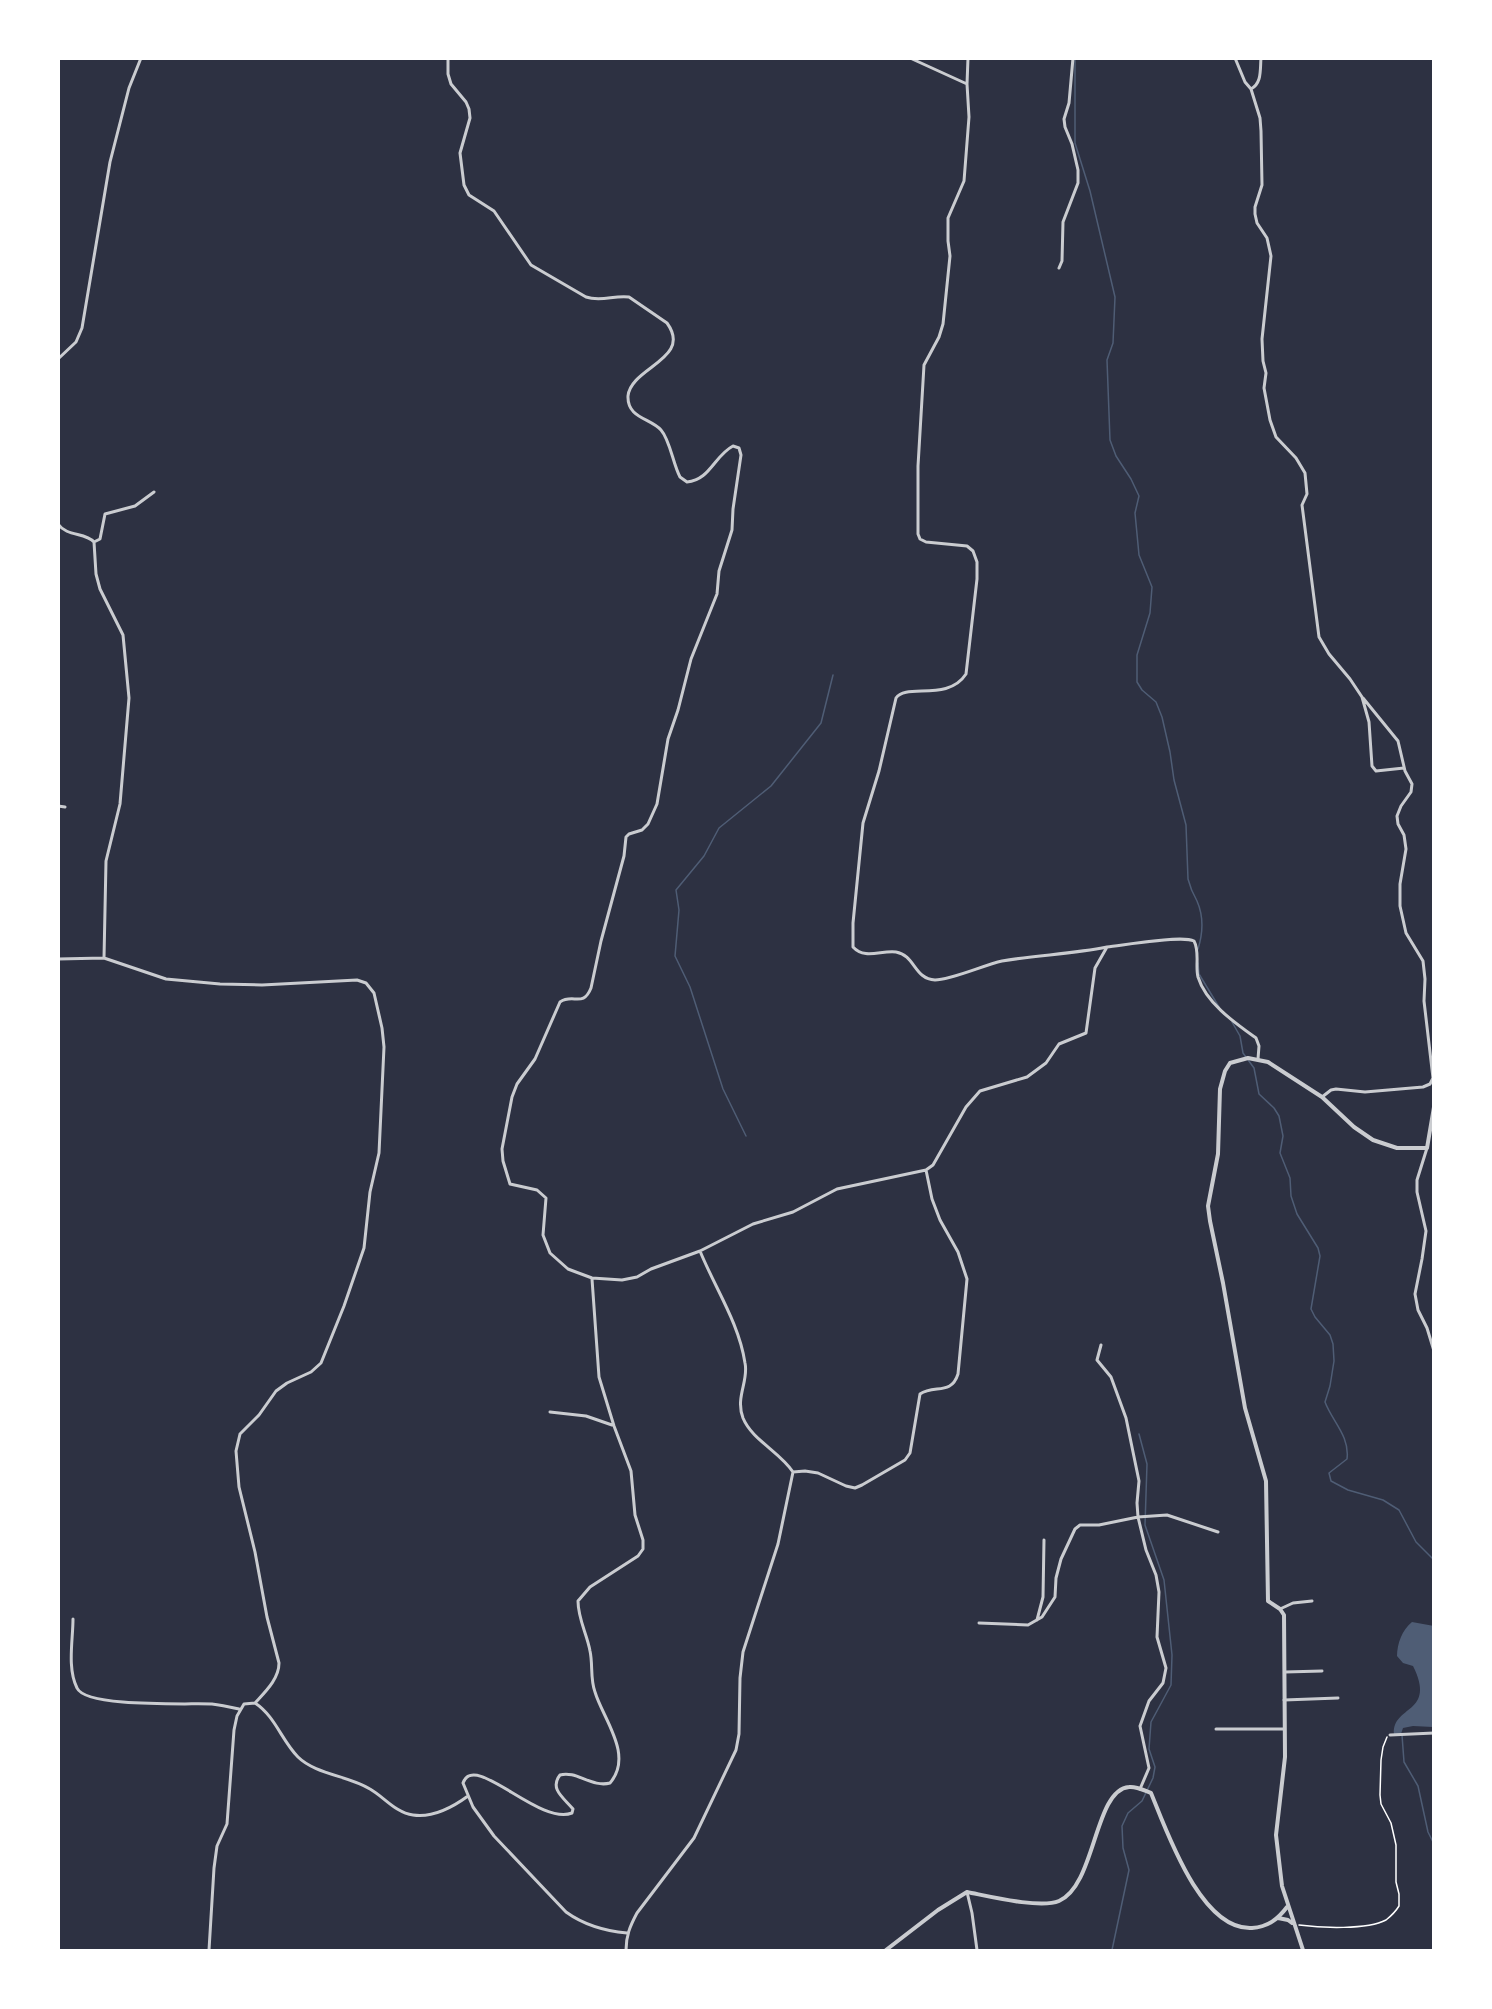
<svg xmlns="http://www.w3.org/2000/svg" width="1492" height="2009" font-family="'Golos Text',sans-serif">
<style>
.water{fill:#4f5d75}
.lines{fill:none;stroke-linecap:round;stroke-linejoin:round}
.stream{stroke:#4f5d75;stroke-width:1.5}
.path{stroke:#fff;stroke-width:1.5}
.minor{stroke:#caccd0;stroke-width:3}
.tertiary{stroke:#caccd0;stroke-width:4}
</style>
<rect width="100%" height="100%" fill="#2d3142"/>
<path class="water" d="M1412,1622L1434,1626L1433,1727L1413,1726L1403,1728L1401,1734H1394C1392,1705 1437,1714 1413,1666L1403,1663L1397,1656C1397,1644 1402,1630 1412,1622Z"/>
<g class="lines">
<path class="stream" d="M1075,58V143L1090,191L1115,297L1113,343L1107,360L1110,440L1116,456L1131,479L1139,496L1135,513L1139,555L1152,587L1150,613L1137,655V682L1142,690L1156,702L1162,717L1170,752L1174,780L1186,825L1188,879C1190,887 1193,894 1197,901C1204,917 1203,933 1198,949
M1198,963L1199,974L1219,1007
M1232,1022L1240,1036L1243,1053L1254,1068L1259,1094L1274,1108L1279,1116L1283,1136L1280,1153L1290,1178L1291,1196L1297,1214L1318,1248L1320,1256L1311,1309L1315,1317L1330,1335L1333,1344L1334,1361L1330,1386L1325,1402C1332,1421 1350,1436 1347,1459L1329,1473L1331,1481L1348,1490L1383,1500L1399,1510L1416,1542L1434,1560
M746,1136L723,1089L690,987L675,956L679,910L676,890L704,856L719,828L771,786L821,723L833,675
M1402,1735L1404,1762L1418,1786L1428,1832L1434,1844
M1112,1950L1129,1870L1123,1848L1122,1826L1128,1813L1142,1801L1153,1778L1155,1767L1149,1749L1151,1722L1171,1685L1172,1655L1164,1580L1145,1525L1147,1464L1139,1434"/>
<path class="path" d="M1299,1925C1321,1928 1367,1930 1386,1920C1391,1916 1396,1911 1399,1906V1894L1396,1882V1845L1391,1823L1381,1804L1380,1795L1381,1760L1383,1747L1387,1737"/>
<path class="minor" d="M448,58V74L451,84L466,102L469,109L470,118L460,153L464,185L469,195L494,211L531,265L586,297C601,302 614,295 629,297L667,323C693,359 631,367 628,396C627,418 650,418 661,430C670,440 673,464 680,477L687,482C710,480 714,456 733,446L739,448L741,455L733,509L732,530L719,571L717,594L691,659L678,710L668,739L657,804L648,824L642,830L629,834L626,837L624,856L601,941L591,988C583,1008 573,993 560,1002L535,1059L517,1084L512,1097L502,1149L503,1161L510,1184L537,1190L546,1198L543,1235L550,1253L568,1269L592,1278L622,1280L637,1277L651,1269L700,1251L753,1224L793,1212L837,1189L926,1170L933,1165L966,1107L980,1091L1027,1077L1046,1063L1059,1044L1086,1033L1095,968L1107,947C1125,945 1182,935 1194,941C1200,952 1195,966 1198,977C1206,1003 1235,1023 1256,1038L1259,1046L1258,1059
M910,58L967,84L968,58
M1235,58L1245,82L1251,89C1262,83 1260,70 1261,58
M967,84L969,117L964,181L948,218V241L950,256L943,324L939,337L924,365L918,466V534L920,539L926,542L967,546L973,551L977,562V579L966,674C948,702 906,683 896,698L879,771L863,823L853,923V947C865,960 881,950 896,952C915,955 914,979 935,980C951,980 984,965 1002,961C1037,955 1072,954 1107,947
M1251,89L1260,118L1261,131L1262,185L1255,207V214L1257,223L1267,238L1271,256L1262,339L1263,361L1266,373L1264,388L1270,420L1276,437L1296,458L1305,473L1307,494L1302,505L1319,637L1329,654L1350,679L1362,697L1369,722L1372,766L1376,771L1404,768
M1059,268L1062,261L1063,222L1078,183V170L1072,144L1065,127L1064,119L1069,103L1073,58
M58,359L76,342L82,328L110,162L129,88L141,58
M58,524C67,537 85,532 94,542L96,574L100,589L123,635L129,698L120,804L106,861L104,958
M94,542L100,539L105,514L135,506L154,492
M58,806L65,807
M58,959L104,958L166,979L220,984L262,985L357,980L366,983L374,993L382,1028L384,1047L379,1153L370,1192L364,1248L344,1306L321,1363L311,1372L287,1383L276,1391L259,1415L240,1434L236,1451L239,1487L255,1552L267,1617L279,1663C279,1679 265,1692 255,1703
M1322,1097L1331,1090L1336,1089L1365,1092L1423,1087L1430,1084L1433,1078L1424,1001L1425,979L1423,961L1406,933L1400,906V884L1406,849L1404,835L1398,824L1397,816L1401,806L1411,792L1412,784L1405,771L1398,741L1363,698
M1427,1148L1417,1180V1192L1426,1231L1422,1259L1415,1294L1418,1310L1427,1328L1434,1351
M592,1279L599,1377L614,1426L631,1471L635,1515L643,1540V1549L638,1556L590,1587L578,1601C578,1619 587,1634 590,1651C593,1664 590,1679 595,1692C603,1719 634,1755 610,1783C592,1788 576,1770 560,1775C549,1789 564,1798 573,1809L572,1813C539,1826 474,1751 463,1783L473,1807L494,1836L566,1912C584,1925 605,1931 627,1933
M1101,1345L1097,1360L1111,1377L1126,1418L1139,1481L1137,1503L1138,1517L1146,1550L1156,1575L1159,1592L1157,1637L1166,1668L1163,1683L1149,1701L1140,1726L1149,1768L1140,1789
M550,1412L586,1416L612,1425
M793,1472L805,1471L818,1473L846,1486L855,1488L862,1485L905,1460L910,1453L920,1394C934,1384 951,1396 958,1374L967,1279L958,1252L940,1220L932,1199L926,1170
M1280,1609L1293,1603L1312,1601
M73,1619C73,1640 67,1668 77,1688C86,1708 189,1703 212,1704C221,1705 230,1707 239,1709
M1037,1620L1043,1597L1044,1540
M979,1623L1028,1625L1042,1617L1055,1597L1056,1578L1061,1559L1075,1529L1080,1525H1099L1138,1517L1167,1515L1218,1532
M1285,1672L1322,1671
M1284,1700L1338,1698
M1216,1729H1284
M1390,1735L1434,1733
M967,1892L972,1913L977,1950
M209,1950L214,1868L217,1846L227,1824L234,1730L237,1716L244,1704L255,1703C275,1716 282,1741 298,1757C315,1774 349,1776 370,1789C384,1797 396,1813 413,1815C433,1818 453,1807 468,1796
M626,1950C626,1936 630,1926 637,1913L694,1838L736,1750L739,1734L740,1678L743,1652L778,1544L793,1472C780,1452 752,1440 743,1418C735,1397 749,1381 745,1363C739,1323 715,1288 700,1251"/>
<path class="tertiary" d="M1278,1918L1288,1920L1292,1923
M886,1950L938,1910L967,1892C988,1896 1040,1909 1059,1901C1096,1885 1094,1790 1129,1787C1137,1786 1145,1791 1151,1793C1167,1832 1201,1931 1252,1928C1268,1927 1278,1919 1287,1907
M1303,1950L1282,1886L1276,1835L1285,1757L1284,1615L1280,1609L1268,1601L1266,1481L1245,1408L1223,1283L1210,1221L1208,1206L1218,1154L1220,1089L1225,1071L1230,1063L1248,1058L1268,1062L1322,1097L1354,1127L1373,1140L1397,1148H1427L1434,1107"/>
</g>
<rect width="1492" height="2009" fill="none" stroke="#ffffff" stroke-width="120"/>
</svg>
